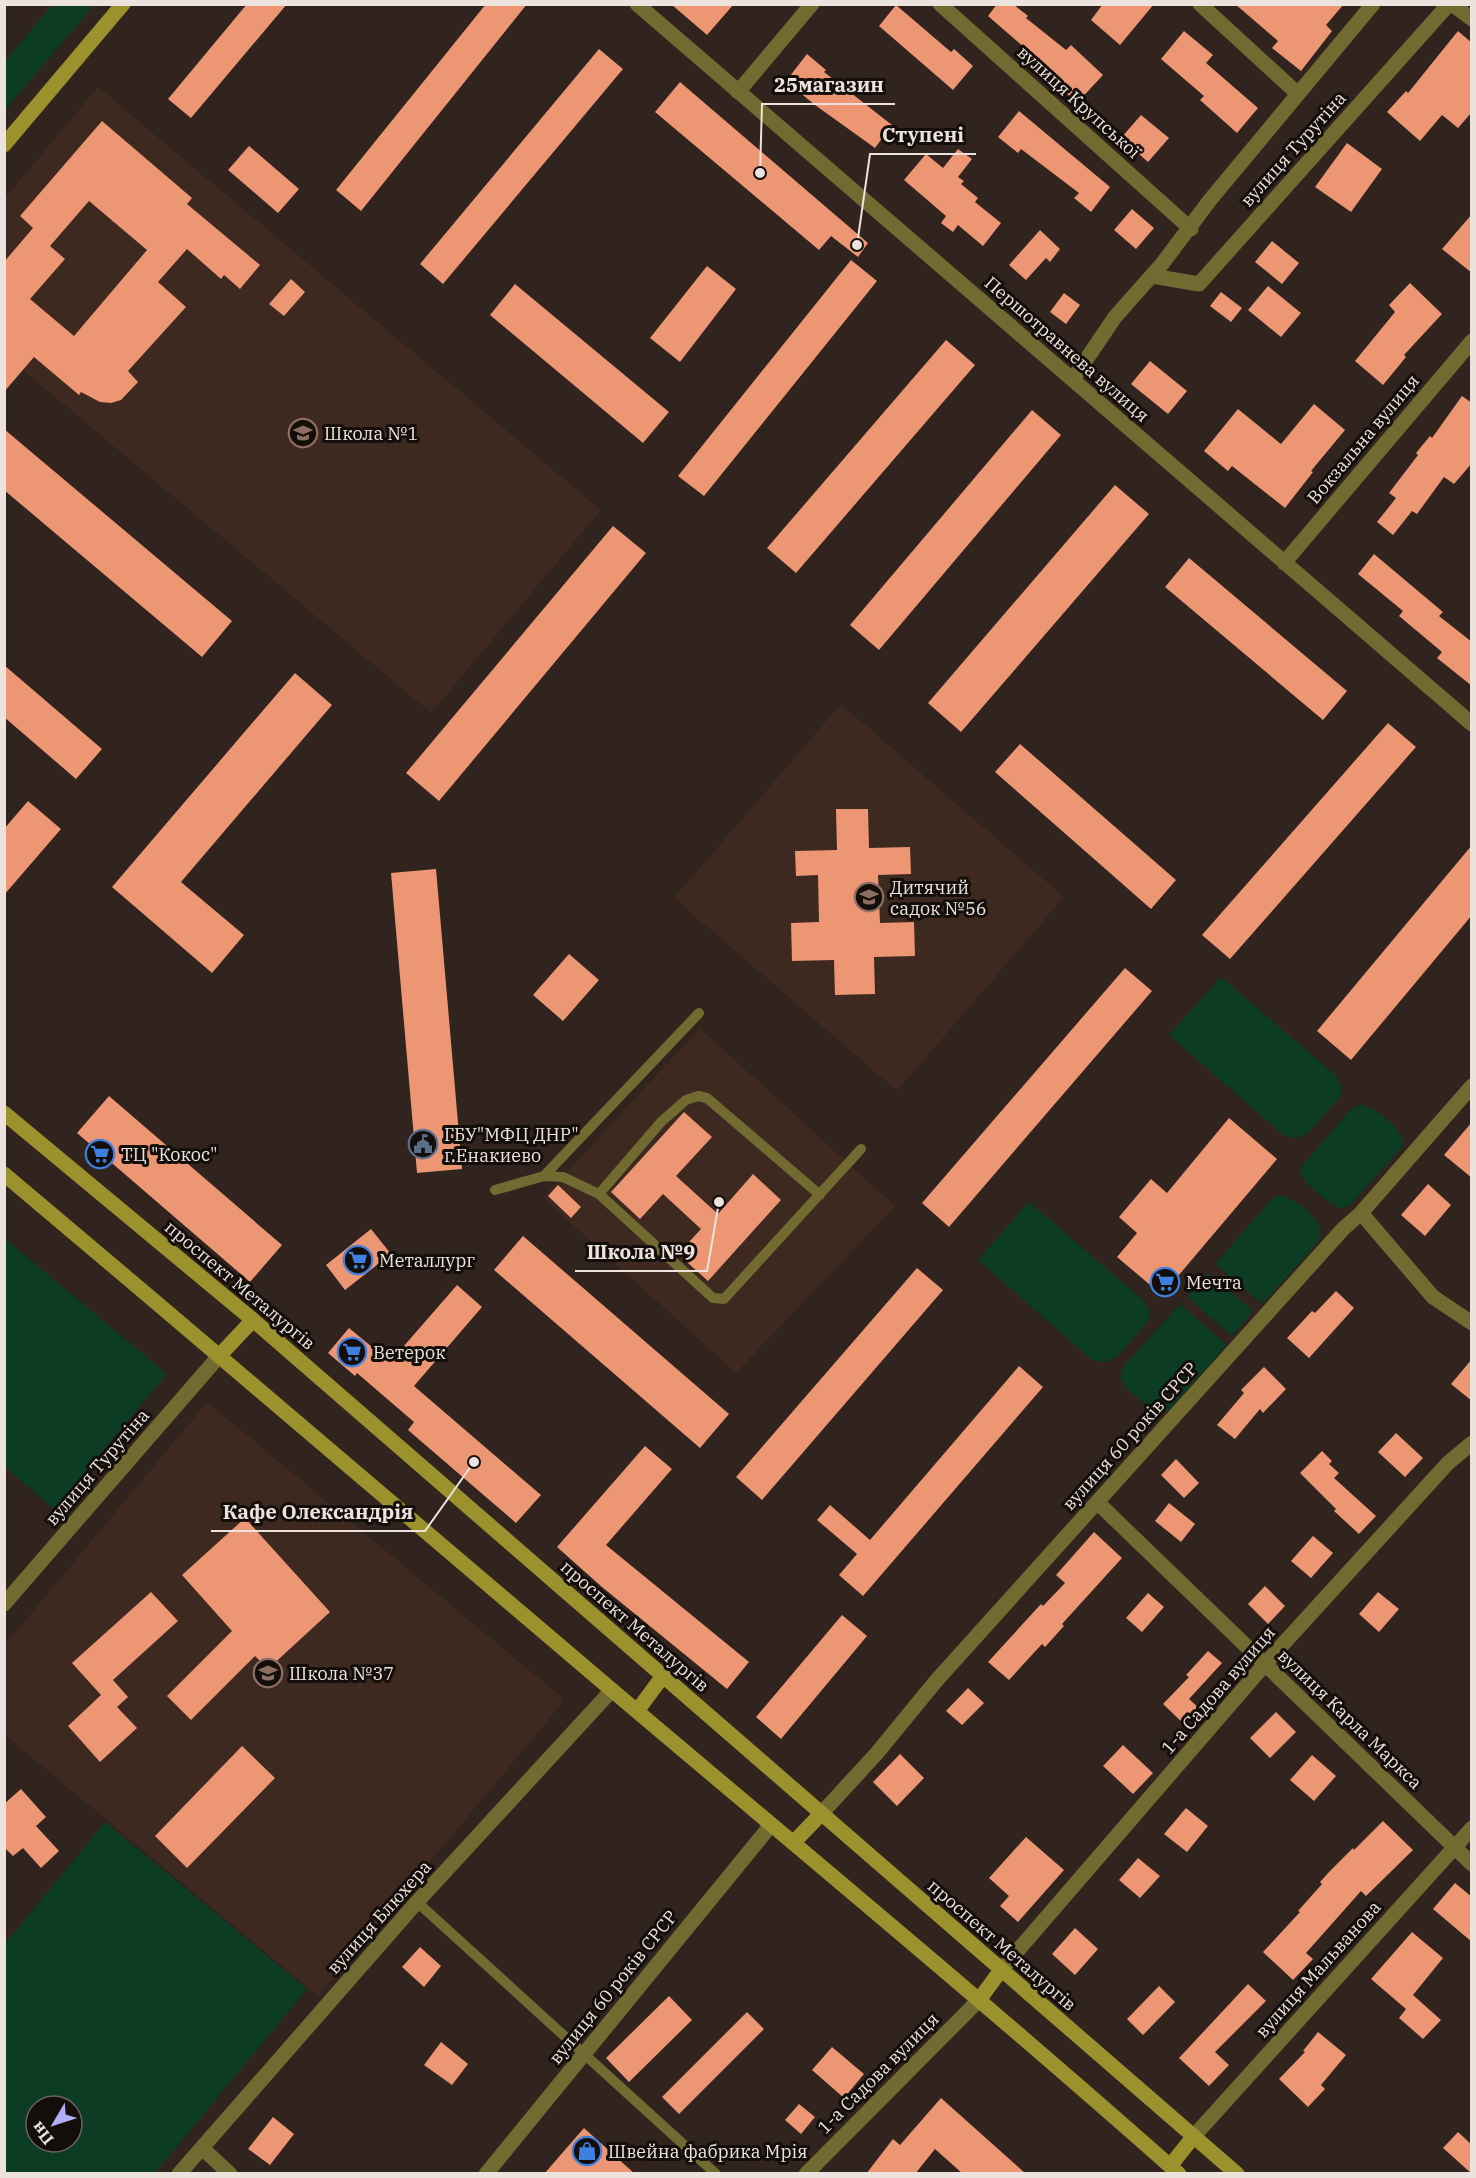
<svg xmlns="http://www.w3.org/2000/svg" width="1476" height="2178" font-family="'IBM Plex Serif',serif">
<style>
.built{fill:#3d2920}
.green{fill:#0c3c23;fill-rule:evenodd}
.building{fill:#ec9674;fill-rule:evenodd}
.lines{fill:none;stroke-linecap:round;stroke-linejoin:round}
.lane{stroke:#716b32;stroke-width:10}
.street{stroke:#716b32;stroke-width:15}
.secondary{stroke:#9b922e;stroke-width:15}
.labels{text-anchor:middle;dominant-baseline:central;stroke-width:6;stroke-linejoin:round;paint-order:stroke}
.street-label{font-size:18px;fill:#ece3de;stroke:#140e0b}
.poi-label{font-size:18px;fill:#ece3de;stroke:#140e0b;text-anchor:start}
.leader{fill:none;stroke:#ece3de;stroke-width:2}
.callout-dot{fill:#ece3de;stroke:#140e0b;stroke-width:2}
.callout-label{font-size:20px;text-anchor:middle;font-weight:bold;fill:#ece3de;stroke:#140e0b;stroke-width:6;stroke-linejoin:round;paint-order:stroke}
</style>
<rect width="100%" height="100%" fill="#31231d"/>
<path class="built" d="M98,87L601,510L431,713L5,355V198Z
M841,704L1064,897L897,1091L674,898Z
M700,1028L895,1206L736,1373L543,1198Z
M207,1402L565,1700L318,1996L5,1735V1645Z"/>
<path class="green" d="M52,5H94L5,110V61Z
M1221,977L1335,1075L1341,1085V1096L1309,1132L1296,1138L1283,1135L1169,1035Z
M1361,1104C1379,1110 1398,1125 1403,1142L1400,1150L1350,1205L1341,1209C1327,1202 1309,1187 1300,1174L1302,1166L1351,1109Z
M1280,1195C1298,1201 1327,1220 1319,1241L1262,1304L1215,1264L1271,1200Z
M1029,1202L1143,1300L1149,1310V1320L1117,1357L1105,1362L1092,1360L978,1260Z
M4,1238L167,1374L54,1509L5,1467Z
M1208,1273L1253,1311L1232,1336L1187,1297Z
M1180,1304L1227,1345L1170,1409L1163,1414L1156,1413L1125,1387L1120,1377L1123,1367Z
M105,1822L307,1989L155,2173H5V1944ZM36,2106H72V2142H36Z"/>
<path class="building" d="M247,4H287L191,118L168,99Z
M486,4H527L361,211L336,190Z
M671,4H734L707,35Z
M997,4H1013L1028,16L1026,18L1066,50L1071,45L1103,75L1077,103L1045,73L1049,69L988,16Z
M1103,4H1154L1120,45L1091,20Z
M1235,4H1344L1326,25L1332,31L1301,71L1272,48L1278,41Z
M896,5L951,52L954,49L973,66L953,90L879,26Z
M1184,31L1213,55L1206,63L1258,108L1237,133L1200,100L1204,96L1161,59Z
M1458,31L1472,43V112L1458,128L1442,115L1420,141L1387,112L1406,91L1408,93Z
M599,49L623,69L443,284L420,264Z
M807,54L826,70L824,72L892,125L875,148L815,105L786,81Z
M680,82L868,243L858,257L831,236L819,250L655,112Z
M1019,111L1110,187L1091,212L1074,198L1079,193L1021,149L1018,153L998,137Z
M1141,115L1169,138L1148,162L1121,138Z
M102,121L192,198L187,204L260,265L240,289L224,275L221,279L187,249L158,282L186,307L128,371L138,382L121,400L111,403L100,402L81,392L79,395L34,357L4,392V262L33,228L20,216ZM89,201L147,250L74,336L30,299L65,259L50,246Z
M1347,143L1382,169L1351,212L1315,187Z
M249,146L299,189L278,213L228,170Z
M958,149L972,159L958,177L964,181L961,184L978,198L975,202L1001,223L983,246L958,225L953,232L941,223L946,216L904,180L926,154L943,168Z
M1132,209L1154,228L1136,249L1114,230Z
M1472,214V273L1442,249Z
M1040,230L1060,249L1050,262L1046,258L1026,280L1009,265Z
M1272,241L1299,263L1282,284L1255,262Z
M851,260L877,281L704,496L678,476Z
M707,266L736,289L680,362L650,338Z
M291,279L305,292L284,316L269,304Z
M1410,283L1442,314L1404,355L1406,357L1383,385L1355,361L1395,312L1389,305Z
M515,284L669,412L643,443L490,315Z
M1268,286L1301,313L1281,337L1248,310Z
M1221,292L1242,308L1231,322L1210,306Z
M1064,293L1080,305L1066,324L1050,312Z
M946,340L975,365L796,573L767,548Z
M1150,361L1187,391L1168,414L1131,384Z
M1462,396L1472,403V463L1454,484L1444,477L1417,514L1412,511L1393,535L1377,522L1396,498L1389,493L1418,455L1416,453L1430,436L1432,438Z
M1314,404L1345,430L1311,471L1313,472L1285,508L1232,466L1228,471L1204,451L1238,409L1281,444Z
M1032,410L1061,435L879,650L850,625Z
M4,429L232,621L202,657L4,490Z
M1115,485L1149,514L961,732L928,703Z
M613,526L646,553L439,801L406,773Z
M1374,554L1443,612L1439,616L1472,642V686L1437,658L1442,652L1399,616L1403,611L1358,574Z
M1189,558L1347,691L1323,720L1165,587Z
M4,665L102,749L76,779L4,717Z
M295,673L332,705L181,882L244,935L212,973L112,887Z
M1388,723L1416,747L1230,959L1202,935Z
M1020,744L1176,880L1151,909L995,772Z
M28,801L61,829L4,895V829Z
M836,809H868L869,848L910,847L911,874L878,875L880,923L914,922L915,956L874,957L875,994L835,995L834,960L792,961L791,923L819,922L818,875L796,876L795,851L837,850Z
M1472,845V915L1351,1060L1317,1031Z
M436,869L462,1169L417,1173L391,873Z
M569,954L599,980L563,1021L533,995Z
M1125,968L1152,991L949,1227L922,1203Z
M109,1096L282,1245L250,1282L77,1133Z
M684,1112L712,1137L676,1176L718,1214L753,1174L781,1200L708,1281L678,1254L701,1229L663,1194L640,1219L611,1192Z
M1229,1118L1277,1159L1162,1295L1117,1257L1137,1233L1119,1217L1151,1179L1167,1193Z
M1472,1122V1178L1444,1155Z
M1428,1184L1451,1205L1425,1236L1401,1215Z
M558,1185L581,1207L571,1218L548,1196Z
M371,1229L391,1254L345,1290L326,1265Z
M523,1236L729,1414L700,1448L494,1270Z
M917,1268L943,1290L762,1500L736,1477Z
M457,1285L482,1307L414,1386L541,1495L516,1523L408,1430L414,1422L357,1373L355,1376L328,1353L349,1328L390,1362Z
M1336,1291L1354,1308L1309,1358L1287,1338L1312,1311L1315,1313Z
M1472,1359V1401L1451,1384Z
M1019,1366L1043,1387L863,1596L839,1575L857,1554L817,1520L830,1505L870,1540Z
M1264,1367L1286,1389L1263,1413L1260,1409L1235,1439L1217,1425L1244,1393L1241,1390Z
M1396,1433L1423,1458L1405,1477L1378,1452Z
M645,1446L672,1469L606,1545L749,1662L727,1689L602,1587L557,1547Z
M1322,1451L1332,1461L1329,1464L1339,1473L1334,1478L1376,1516L1359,1534L1334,1511L1336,1509L1300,1473Z
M1176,1459L1199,1483L1184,1498L1161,1475Z
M1169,1503L1195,1524L1181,1542L1155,1521Z
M245,1518L330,1612L268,1669L255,1656L191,1720L167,1696L232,1631L182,1575Z
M1094,1532L1122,1558L1062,1624L1064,1626L1045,1647L1042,1644L1009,1680L988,1662L1041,1604L1043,1606L1065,1583L1056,1575Z
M1313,1536L1333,1553L1311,1578L1291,1561Z
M1265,1586L1285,1606L1268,1624L1248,1604Z
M151,1592L178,1621L113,1680L128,1697L117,1707L137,1728L100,1762L68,1726L101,1695L72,1663Z
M1378,1592L1399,1609L1379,1632L1359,1614Z
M1148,1593L1164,1607L1142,1632L1126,1618Z
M842,1615L867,1636L781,1739L756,1717Z
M1208,1651L1222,1663L1189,1699L1200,1709L1185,1725L1163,1704L1189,1677L1186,1675Z
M968,1688L984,1703L962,1725L946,1711Z
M1276,1712L1296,1732L1270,1758L1250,1738Z
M1123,1745L1153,1773L1133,1794L1103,1766Z
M242,1746L275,1778L187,1868L155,1836Z
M900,1754L924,1778L897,1806L873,1782Z
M1312,1755L1336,1776L1314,1801L1290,1780Z
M21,1789L46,1817L36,1826L59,1851L41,1868L23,1848L13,1856L4,1847V1804Z
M1186,1808L1208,1826L1187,1852L1164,1834Z
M1383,1821L1413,1850L1366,1896L1361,1891L1306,1953L1313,1959L1293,1980L1263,1952L1300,1912L1298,1911L1322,1884L1320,1882L1330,1871L1353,1848L1354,1850Z
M1026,1837L1064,1870L1018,1922L1000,1906L1009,1896L989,1878Z
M1138,1858L1160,1876L1140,1898L1119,1880Z
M1455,1883L1472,1897V1942L1433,1909Z
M1075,1928L1098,1949L1075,1975L1052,1954Z
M1412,1932L1443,1958L1413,1995L1441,2020L1423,2039L1399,2018L1406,2009L1371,1979Z
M420,1947L441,1966L424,1987L402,1967Z
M1248,1984L1266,2001L1215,2052L1229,2065L1209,2086L1179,2058Z
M1159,1986L1175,2002L1143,2035L1127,2019Z
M669,1996L692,2020L629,2082L606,2058Z
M747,2012L764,2029L679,2114L662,2097Z
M1318,2032L1346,2055L1321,2085L1325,2089L1308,2107L1279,2079L1305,2052L1303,2051Z
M441,2042L468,2064L452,2085L424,2065Z
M832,2047L864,2074L844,2098L812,2070Z
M941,2098L1026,2174H963L935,2149L915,2174H866L893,2139L900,2145Z
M799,2104L815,2117L801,2134L785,2120Z
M273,2117L294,2134L270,2165L248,2149Z
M584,2128L635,2174H544Z
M1458,2132L1472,2145V2174L1443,2148Z"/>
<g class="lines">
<path class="lane" d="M544,1176L699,1013
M495,1190L544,1176L563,1177L599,1194L713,1298L724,1299L861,1149
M599,1194L661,1122L686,1100L698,1096L707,1098L820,1195
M417,1902L716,2174"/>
<path class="street" d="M637,4L1472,724
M940,4L1191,229
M1200,4L1298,94
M1452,4L1472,19
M738,92L812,4
M1152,276L1199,284L1449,4
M1073,379L1115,317L1162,264L1210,200L1373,4
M1284,563L1472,341
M1361,1213L1433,1297L1472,1323
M1097,1502L1472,1864
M4,1604L220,1355
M821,1814L877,1753L936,1681L1343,1229L1361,1213L1472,1086
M1001,1970L1265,1664L1448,1463L1472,1443
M1194,2136L1472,1828
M202,2148L230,2174
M179,2174L417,1902L612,1690
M486,2174L771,1825
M806,2174L979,2000"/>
<path class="secondary" d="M4,145L123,4
M4,1113L253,1320L1237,2174
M4,1174C208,1345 409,1519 613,1691C802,1851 993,2009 1179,2174
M220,1355L253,1320
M637,1711L663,1676
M793,1843L821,1814
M979,2000L1001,1970
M1170,2166L1194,2136"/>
</g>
<defs>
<g id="school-ring" transform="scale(1.5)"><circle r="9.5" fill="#140e0b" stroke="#8d6e63" stroke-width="1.5"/><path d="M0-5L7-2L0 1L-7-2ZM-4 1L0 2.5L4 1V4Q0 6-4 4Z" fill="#8d6e63"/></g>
<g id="civic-ring" transform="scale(1.5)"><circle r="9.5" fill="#140e0b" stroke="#5c6f8a" stroke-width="1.5"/><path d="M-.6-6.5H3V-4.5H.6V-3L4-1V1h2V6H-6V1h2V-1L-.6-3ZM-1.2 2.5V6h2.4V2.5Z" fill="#5c6f8a"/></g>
<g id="supermarket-ring" transform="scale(1.5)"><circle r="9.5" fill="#140e0b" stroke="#3f7fe0" stroke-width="1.5"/><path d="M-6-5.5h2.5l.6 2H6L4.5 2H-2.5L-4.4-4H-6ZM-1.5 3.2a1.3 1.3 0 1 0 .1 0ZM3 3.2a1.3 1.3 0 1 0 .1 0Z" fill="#3f7fe0"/></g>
<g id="shop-ring" transform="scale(1.5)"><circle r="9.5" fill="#140e0b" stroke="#3f7fe0" stroke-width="1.5"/><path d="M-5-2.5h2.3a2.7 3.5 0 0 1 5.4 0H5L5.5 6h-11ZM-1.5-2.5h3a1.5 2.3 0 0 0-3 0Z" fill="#3f7fe0"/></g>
</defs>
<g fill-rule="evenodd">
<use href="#school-ring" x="303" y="433"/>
<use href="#school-ring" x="869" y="897"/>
<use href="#civic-ring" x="423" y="1144"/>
<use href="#supermarket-ring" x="100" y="1154"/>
<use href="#supermarket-ring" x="358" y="1260"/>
<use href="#supermarket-ring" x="1165" y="1282"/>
<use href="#supermarket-ring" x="352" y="1352"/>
<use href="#school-ring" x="268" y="1673"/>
<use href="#shop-ring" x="587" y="2151"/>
</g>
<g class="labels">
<g class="street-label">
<text transform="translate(1079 102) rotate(42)">вулиця Крупської</text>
<text transform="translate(1293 149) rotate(-48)">вулиця Турутіна</text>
<text transform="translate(1067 349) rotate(41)">Першотравнева вулиця</text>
<text transform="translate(1363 439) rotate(-50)">Вокзальна вулиця</text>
<text transform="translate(240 1285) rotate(40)">проспект Металургів</text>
<text transform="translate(1130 1436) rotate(-48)">вулиця 60 років СРСР</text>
<text transform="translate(97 1467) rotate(-49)">вулиця Турутіна</text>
<text transform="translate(635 1626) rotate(41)">проспект Металургів</text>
<text transform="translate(1218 1690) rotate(-49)">1-а Садова вулиця</text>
<text transform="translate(1350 1719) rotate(44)">вулиця Карла Маркса</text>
<text transform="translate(379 1917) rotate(-48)">вулиця Блюхера</text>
<text transform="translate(1002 1945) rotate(41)">проспект Металургів</text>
<text transform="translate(1318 1969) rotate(-48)">вулиця Мальванова</text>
<text transform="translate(613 1987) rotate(-51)">вулиця 60 років СРСР</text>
<text transform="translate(878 2073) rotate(-45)">1-а Садова вулиця</text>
</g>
<g class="poi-label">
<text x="324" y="433">Школа №1</text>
<text x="890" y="887">Дитячий<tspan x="890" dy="21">садок №56</tspan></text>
<text x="444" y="1134">ГБУ"МФЦ ДНР"<tspan x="444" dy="21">г.Енакиево</tspan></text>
<text x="121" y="1154">ТЦ "Кокос"</text>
<text x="379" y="1260">Металлург</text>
<text x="1186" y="1282">Мечта</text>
<text x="373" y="1352">Ветерок</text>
<text x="289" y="1673">Школа №37</text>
<text x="608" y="2151">Швейна фабрика Мрія</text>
</g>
</g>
<path class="leader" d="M760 173L762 104H895M857 245L870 154H976M719 1202L707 1271H575M474 1462L425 1531H211"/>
<g class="callout-dot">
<circle cx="760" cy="173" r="6"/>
<circle cx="857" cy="245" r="6"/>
<circle cx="719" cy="1202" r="6"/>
<circle cx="474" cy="1462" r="6"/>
</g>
<g class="callout-label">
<text x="829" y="92">25магазин</text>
<text x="923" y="142">Ступені</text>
<text x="641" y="1259">Школа №9</text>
<text x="318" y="1519">Кафе Олександрія</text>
</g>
<rect width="1476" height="2178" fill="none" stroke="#ece3de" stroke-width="12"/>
<g transform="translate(54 2124) rotate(231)"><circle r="28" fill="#140e0b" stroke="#6a635f" stroke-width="1.5"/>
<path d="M0-4.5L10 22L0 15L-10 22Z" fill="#b2adf9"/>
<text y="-9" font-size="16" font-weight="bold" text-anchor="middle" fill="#ece3de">Пн</text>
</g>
</svg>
